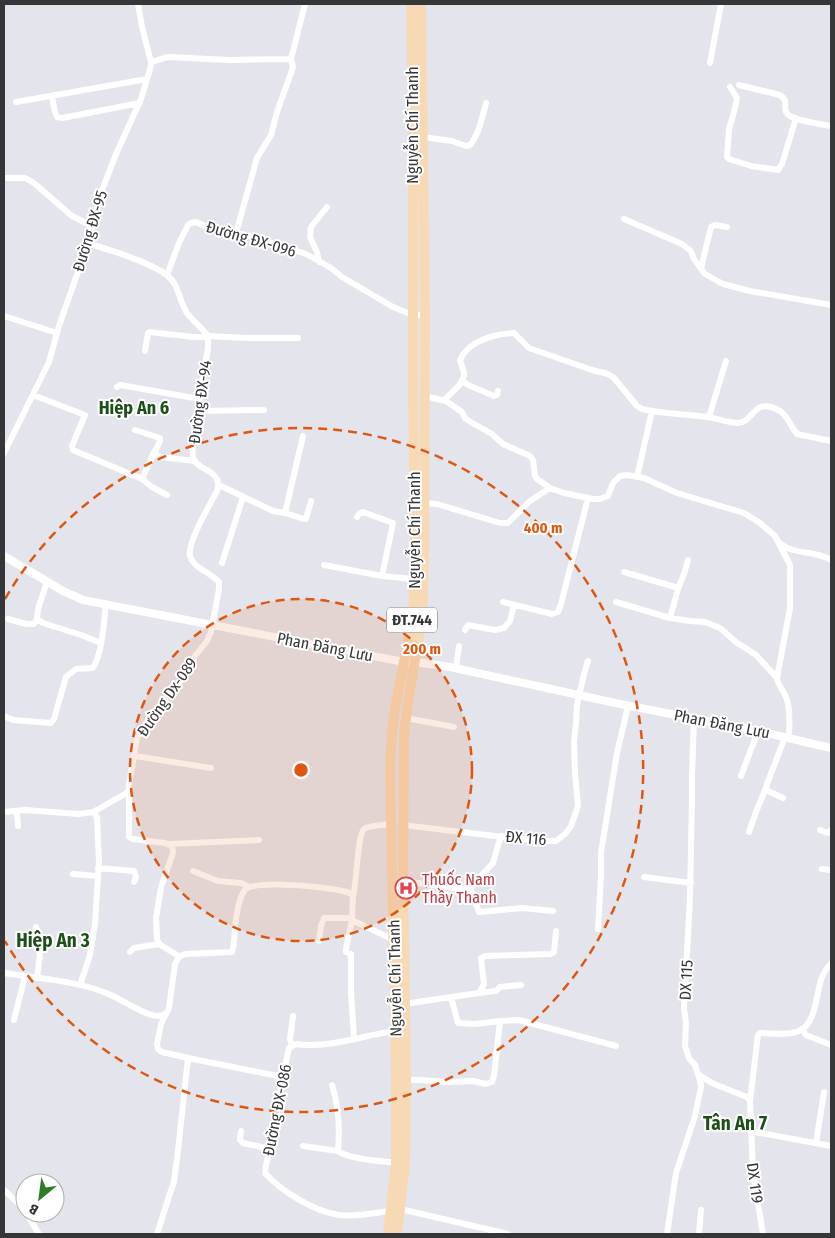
<svg xmlns="http://www.w3.org/2000/svg" width="835" height="1238" font-family="'Fira Sans Condensed',sans-serif">
<style>
.lines{fill:none;stroke-linecap:round;stroke-linejoin:round}
.minor{stroke:#fff;stroke-width:6}
.tertiary{stroke:#fff;stroke-width:8}
.primary{stroke:#f8d9b5;stroke-width:10}
.ring{fill:none;stroke:#df570e;stroke-width:2.5;stroke-dasharray:9 6}
.labels{text-anchor:middle;dominant-baseline:central;stroke-width:4;stroke-linejoin:round;paint-order:stroke}
.shield{fill:#fff;stroke:#727274;stroke-width:1}
.shield-label{font-size:15px;font-weight:bold;fill:#353638}
.street-label{font-size:16px;fill:#353638;stroke:#fff}
.health-label{font-size:16px;fill:#be3a42;stroke:#fff;text-anchor:start}
.neighbourhood-label{font-size:18px;font-weight:bold;fill:#1d4f19;stroke:#fff}
.quarter-label{font-size:19px;font-weight:bold;fill:#1d4f19;stroke:#fff}
.centre{fill:#df570e;stroke:#fff;stroke-width:2.5}
.ring-label{font-size:15px;text-anchor:middle;font-weight:bold;fill:#df570e;stroke:#fff;stroke-width:4;stroke-linejoin:round;paint-order:stroke}
</style>
<rect width="100%" height="100%" fill="#e4e4ec"/>
<g class="lines">
<path class="minor" d="M151,62L168,57L229,60L291,59L305,4
M710,63L721,4
M739,85L780,95C789,101 783,104 786,112C790,121 823,124 831,126
M730,87L737,98L735,108L729,129L727,157L729,159L751,166L778,170L782,164L796,118
M52,97L55,112L57,117L62,118L140,103
M16,102L147,79
M422,137L452,141L466,146L470,145C479,134 482,118 486,103
M4,178H25L34,183L72,216L92,226
M624,219L682,244L691,251L694,259L705,274L723,284L750,291L831,305
M236,233L257,158L271,135L277,112L291,73L293,67L291,59
M88,243C93,245 97,246 103,248C120,253 154,265 167,275C179,284 179,301 187,313C192,320 202,328 208,336V349C203,372 200,395 197,418C195,428 191,447 193,457C195,471 224,469 217,491C210,505 187,542 190,556C191,559 192,561 194,563C201,571 212,574 219,582V589L211,632L207,641L195,656L192,664L178,685L147,722L137,738L129,784V837L133,839L165,843L172,846L173,851L172,856L161,887L156,918L157,939L159,944L180,957
M319,262L317,252L310,237L311,227L327,207
M701,268L711,227L715,225L727,227
M167,275L179,243L188,225L191,223L196,222L220,233H236L250,236L288,248L306,254L331,268L342,277L393,307L413,315H425
M4,316L57,333
M208,336L246,338H298
M145,351L148,333L150,332L193,337H208
M462,380L468,385L494,396L497,395L498,391
M117,387L120,385L200,399
M33,395L85,415L72,446L73,450L142,479
M424,396L446,401L462,412L465,418L469,421L492,434L503,444L530,456L533,460L535,476L537,479L550,488L564,493L593,499H600L608,496L613,483L620,476L627,475L644,478L677,493L744,513L760,523L775,536L790,565V608L777,678
M444,400C451,393 465,383 464,373C463,369 461,364 460,360C468,341 494,334 514,333L529,348L592,370L608,374L614,378L637,406L642,409C664,414 686,414 708,417C718,419 729,423 738,423C753,422 753,402 771,407C788,412 787,422 797,434L831,441
M198,411L264,410
M709,417L726,361
M135,430L160,438C161,444 154,448 156,454L160,457L195,461
M155,450L142,479L152,487L167,495
M4,453L49,362L59,326L88,243L101,193L116,154L141,99L151,66V62L142,27L138,4
M637,477L652,411
M219,485L273,511L285,513L303,436
M425,503L437,504L500,523H508L530,501L550,488
M285,513L304,519H306L311,501
M357,517L359,514L363,512L393,523L382,576
M779,543C783,545 787,548 790,549C803,554 819,552 831,560
M222,563L243,497
M324,565L382,576L414,579
M624,572L675,587L678,589L670,618
M678,589L684,574L688,560
M503,602L552,614L558,612L561,604L588,498
M616,602L670,618L690,621L705,622L720,628L736,642L756,655L777,678C778,686 785,692 787,700C791,712 789,726 789,738
M8,619L26,624H34L37,619L38,609L47,582
M37,619L43,623L81,635L101,643
M465,630L468,625L495,630L504,628L510,621L514,605
M456,668L459,646
M4,716L13,720L51,723L54,719L66,677L76,669L93,668C103,650 103,626 106,605
M406,718L454,727
M135,756L211,768
M741,776L758,731
M766,788L770,792L783,798
M16,811L17,815L18,826
M4,812L25,810L79,814L93,812L125,794L129,790
M403,825L538,841H556L565,834L571,826L578,806L575,773L574,741L576,723L577,705L584,674L588,661
M820,830L828,833L831,830
M749,832L756,812L766,788L767,784L785,737
M168,844L259,840
M98,868L134,871L136,877L134,882
M822,869L831,870
M193,871L218,881L241,883L249,887
M73,874L98,876
M644,877L691,883
M403,881L462,889L472,886L493,863L499,842L502,836
M470,887L479,912L522,908L553,911
M353,896C357,883 357,836 364,829C368,825 385,825 391,824
M352,920L346,949V952L351,954V992L354,1038
M36,927L41,945L37,978
M598,929L601,876V853L617,753L628,706
M319,941L321,926L324,918H352
M130,952L134,948L159,944
M4,973C40,979 79,980 113,996C124,1001 146,1016 158,1016C161,1016 163,1015 165,1014
M80,985L90,955L95,923L99,862L97,817L93,812
M479,993L496,991L500,987L521,985
M451,997L458,1023L475,1024L500,1021L519,1020L616,1046
M404,1004L479,993L484,984L481,958L485,956L550,954L554,952L556,931
M14,1020L25,976
M802,1029L806,1035L831,1045
M292,1046L290,1039L293,1016
M188,1058L283,1077
M699,1075L714,1084L747,1097L750,1101L753,1173L763,1234
M406,1080H421L449,1082L473,1081L486,1084L492,1082L494,1076L500,1021
M332,1085C339,1107 340,1129 338,1151
M750,1101L758,1035L760,1033C772,1033 787,1036 799,1031C816,1024 816,995 821,980C823,973 827,968 831,963
M241,1131L240,1140L243,1143L270,1149
M750,1131L831,1146
M816,1143L824,1092
M303,1146L338,1151C348,1159 381,1161 396,1163
M4,1190L18,1203L25,1212
M400,1209L508,1234
M390,1211C374,1213 356,1217 339,1215C314,1211 282,1192 265,1173L266,1165L274,1134L283,1075L289,1048L296,1044C329,1049 363,1035 396,1031
M26,1213L39,1234
M157,1234L174,1181L178,1151L188,1058L162,1052L158,1049L157,1044L161,1024L169,1008L175,964C178,958 180,955 186,954L232,952C235,944 234,936 235,929C236,917 238,901 244,891C253,878 331,888 347,892L351,894L353,896L352,920L394,940
M667,1234L676,1173L695,1116L701,1087L700,1080L695,1065L689,1058L685,1046L686,1023L684,1008L690,898L692,799V775L694,718
M699,1234L701,1210"/>
<path class="tertiary" d="M4,556L63,591L83,600L404,662H415L450,667L620,704L758,731L831,748"/>
<path class="primary" d="M388,1234L396,1163V1072L390,766L392,733L395,709L413,615L415,556L413,380V141L411,4
M397,1234L405,1164L406,1072L403,881L404,735L407,709L422,616L424,557L425,315L421,4"/>
</g>
<circle cx="301" cy="770" r="171" fill="#df570e" fill-opacity=".12"/>
<g class="ring">
<circle cx="301" cy="770" r="171"/>
<path d="M5 599A342 342 0 1 1 5 941"/>
</g>
<defs>
<g id="hospital-ring" transform="scale(1.125)"><circle r="9.5" fill="#fff" stroke="#e0444e" stroke-width="1.5"/><path d="M-5-5h3v3.5h4V-5h3V5h-3V1.5h-4V5h-3Z" fill="#e0444e"/></g>
</defs>
<g fill-rule="evenodd">
<use href="#hospital-ring" x="406" y="888"/>
</g>
<g class="labels">
<rect class="shield" x="387" y="607.5" width="50" height="25" rx="4"/>
<g class="shield-label">
<text x="412" y="620">ĐT.744</text>
</g>
<g class="street-label">
<text transform="translate(412 125) rotate(-90)">Nguyễn Chí Thanh</text>
<text transform="translate(90 231) rotate(-73)">Đường ĐX-95</text>
<text transform="translate(251 239) rotate(16)">Đường ĐX-096</text>
<text transform="translate(200 402) rotate(-82)">Đường ĐX-94</text>
<text transform="translate(414 530) rotate(-90)">Nguyễn Chí Thanh</text>
<text transform="translate(325 647) rotate(11)">Phan Đăng Lưu</text>
<text transform="translate(167 697) rotate(-55)">Đường Dx-089</text>
<text transform="translate(722 724) rotate(11)">Phan Đăng Lưu</text>
<text transform="translate(526 838) rotate(5)">ĐX 116</text>
<text transform="translate(395 978) rotate(-91)">Nguyễn Chí Thanh</text>
<text transform="translate(686 980) rotate(-87)">DX 115</text>
<text transform="translate(277 1110) rotate(-79)">Đường ĐX-086</text>
<text transform="translate(755 1183) rotate(82)">DX 119</text>
</g>
<g class="health-label">
<text x="422" y="879">Thuốc Nam<tspan x="422" dy="18">Thầy Thanh</tspan></text>
</g>
<g class="neighbourhood-label">
<text x="134" y="408">Hiệp An 6</text>
</g>
<g class="quarter-label">
<text x="53" y="940">Hiệp An 3</text>
<text x="735" y="1123">Tân An 7</text>
</g>
</g>
<circle cx="301" cy="770" r="8" class="centre"/>
<g class="ring-label">
<text x="543" y="533">400 m</text>
<text x="422" y="654">200 m</text>
</g>
<rect width="835" height="1238" fill="none" stroke="#353638" stroke-width="10"/>
<g transform="translate(40 1198) rotate(209)"><circle r="24" fill="#ffffff" stroke="#aeafaf"/>
<path d="M0-4L9 19L0 12L-9 19Z" fill="#2d7d27"/>
<text y="-8" font-size="14" font-weight="bold" text-anchor="middle" fill="#353638">B</text>
</g>
</svg>
